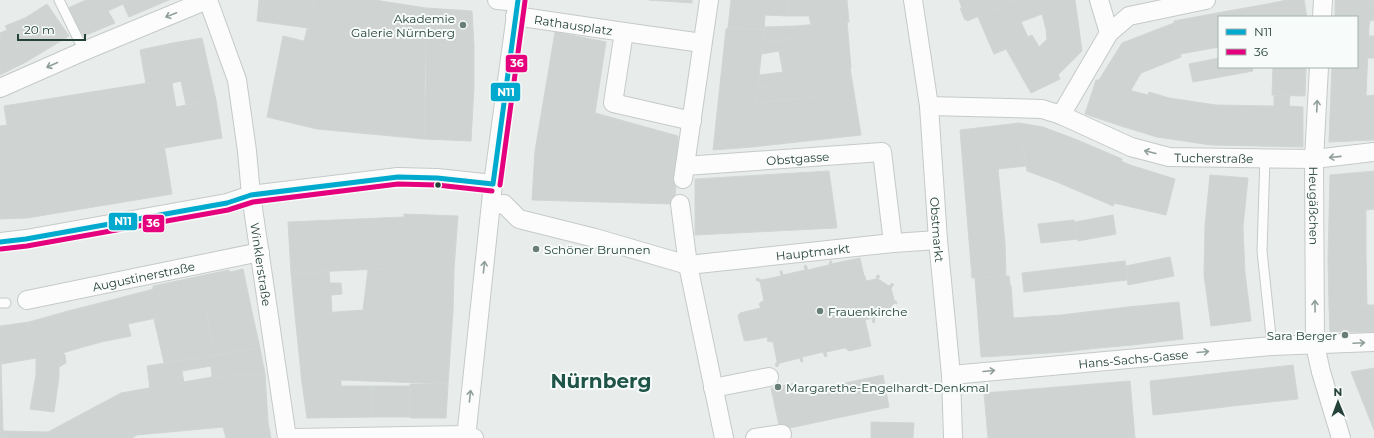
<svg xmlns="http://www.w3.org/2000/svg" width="1374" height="438" font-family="Montserrat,sans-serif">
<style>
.building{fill:#cfd4d2;stroke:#d1d6d4}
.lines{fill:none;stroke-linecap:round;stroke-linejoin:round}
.lane-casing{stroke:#c5cac8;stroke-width:11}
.street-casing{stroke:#c5cac8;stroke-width:20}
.lane{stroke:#fcfcfc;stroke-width:9}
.street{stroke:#fcfcfc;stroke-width:18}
.bus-1-casing{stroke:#f7fbf9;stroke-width:8}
.bus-2-casing{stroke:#f7fbf9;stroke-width:8}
.bus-1{stroke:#00a9ce;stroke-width:5}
.bus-2{stroke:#e5007d;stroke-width:5}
.oneway{stroke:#909f9b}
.poi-dot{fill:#697e78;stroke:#f7fbf9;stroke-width:1.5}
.bus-dot{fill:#24423a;stroke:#f7fbf9;stroke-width:1.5}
.labels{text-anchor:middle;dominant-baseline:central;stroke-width:4;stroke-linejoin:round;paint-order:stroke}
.poi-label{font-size:12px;fill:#24423a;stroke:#f7fbf9;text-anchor:start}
.street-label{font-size:12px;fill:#24423a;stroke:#f7fbf9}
.town-label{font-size:20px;font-weight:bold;fill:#1f5548;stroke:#f7fbf9}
.line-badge{stroke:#f7fbf9;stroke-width:1.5}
.badge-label{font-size:11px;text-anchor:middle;font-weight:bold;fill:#fff}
</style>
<rect width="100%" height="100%" fill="#e8edeb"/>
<path class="building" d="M86,0H169L129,17L123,4L108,11L115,23L84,36L66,9Z
M259,0H315L308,28L257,21Z
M315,0H375L426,8L424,139L317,129L332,48L304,41Z
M649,0H692V3Z
M731,0H788V16L765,15L764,30L728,28Z
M788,0H847L849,22L811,25L809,16H788Z
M959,0H1020L967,21L966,19L965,20L960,8H962Z
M1020,0H1075L1078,21L1046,29L1042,14L1021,22L1028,37L1006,49L994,54L978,17Z
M1287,0H1304L1307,17H1264L1262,5Z
M1335,0H1374V20L1370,21L1369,26L1357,27V17H1335Z
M47,4L69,36L26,62L5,26L25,18Z
M1262,5L1264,17H1219V28L1217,13Z
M426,8L472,11L474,46L426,45Z
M1217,13L1219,28V47L1180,54L1174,21Z
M1078,21L1082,51L1058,75L1060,79L1031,93L1006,49L1032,35L1039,47L1047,39L1046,29Z
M847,22L851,68L814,71L807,25Z
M1174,23L1181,57L1141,73L1122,43Z
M807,25L814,71L803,72L796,26Z
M796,26L798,38L762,43L764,27Z
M1369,26L1366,96L1374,95V140L1329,142L1332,67H1357V27Z
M728,28L764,30L756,103L818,96L814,71L850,68L861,135L752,147L713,150L726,29Z
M7,30L26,62L0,75V33Z
M555,32L606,42L595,113L678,136L675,204L532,200L535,151Z
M283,36L332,48L317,129L267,117Z
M1369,36H1374V58H1368Z
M202,38L216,100L186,105L173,43Z
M798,38L803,72L814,71L818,96L756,103L758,88L785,84L779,51L762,54V43Z
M173,43L181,81L172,83L176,107L158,110L154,82L146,84L140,50Z
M1122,43L1141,73L1131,90L1132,91L1121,126L1085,114L1096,80H1099Z
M426,45L474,46V86L426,85Z
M1219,58V67H1252L1253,71L1193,82L1189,64Z
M1273,67H1306L1305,96L1272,95Z
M783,72L785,84L758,88L759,75Z
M154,82L172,194L27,218L0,219V126L7,125L4,106Z
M426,85L474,86L471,141L424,139Z
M1132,91L1148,95L1149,92L1169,98L1157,137L1121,126Z
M1274,95L1290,96L1289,106L1303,107V147L1211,145L1157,137L1169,98L1216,105L1274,106Z
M216,100L222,138L164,148L158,110Z
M1019,123L1026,166L998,169L1005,243L1006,276L972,278L960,130Z
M1019,123L1043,127L1075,139L1057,182L1027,171Z
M1075,139L1122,159L1121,161L1130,165L1113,206L1057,182Z
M1130,165L1175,179L1166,215L1114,203Z
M829,171L837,228L695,235V179Z
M1374,171V209L1366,210L1364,172Z
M1364,172L1366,210V257L1328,258L1330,175Z
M1210,175L1248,178L1243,227L1205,226Z
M404,214L458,216L454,270L400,268L291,273L288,222L404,217Z
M1113,215L1116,234L1078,241L1075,222Z
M1074,220L1078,239L1041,243L1038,224Z
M1205,226L1243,227L1245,273L1204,275Z
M1170,257L1174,276L1128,285L1126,266Z
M1366,257L1367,305L1329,306L1328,258Z
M860,258L864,276H865L866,281L876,279L877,275L880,276L878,279L889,286L892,283L894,285L891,288L894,300L897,302V304L894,303L887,314L889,317L887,318L885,316L874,318L875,322L873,323L872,318L865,320L871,346L849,351L845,348L826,352L827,356L825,357L823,352L802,357L803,362H801L800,358L780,363L777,367L775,365L777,361L773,342L767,341L768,337L746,341L744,340L738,316L740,313L761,308L759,304L761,302L764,301L760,282L756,280L757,278L761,280L781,276L780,271H782L783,275L805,270L804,266L806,265L808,270L829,265L830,261H832L831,264Z
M1125,261L1127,280L1024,292L1022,273Z
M400,268L454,270L453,312L363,310L368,270Z
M243,269L251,307L207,316L205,311L157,322L150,290L153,289V286L229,270L230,272Z
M329,272L330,283H341L342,294L331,295L332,313L295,315L291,273Z
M1245,273L1251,321L1211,326L1204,275Z
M1009,276L1010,285H1011L1016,355L981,357L975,278Z
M150,290L156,318L128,324L131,336L101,342L92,305Z
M1179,302L1183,339L1132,345L1128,307Z
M92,305L101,342L76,349L68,311Z
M1367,305H1374V332H1330L1329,306Z
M251,307L260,348L215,355L207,316Z
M1128,307L1132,345L1098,348L1094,311Z
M363,310L453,312L448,384L341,380L302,383L295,315Z
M68,311L76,349L63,353L65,355L66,363L59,367V377L54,412L30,409L36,375V358L29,322Z
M205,311L215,355L164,363L154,319L156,318L157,322Z
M1094,311L1098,348L1064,352L1062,315Z
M1062,315L1064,352L1016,355L1013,318Z
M29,322L36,358L1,364L3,431L48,432L121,393L212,377L265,374L268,422L271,438H226L223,427L137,435L132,438H0V326Z
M260,348L265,374L212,377L211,366L182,371L184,383L150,389L147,366Z
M1293,365L1298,399L1233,406L1229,372Z
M1374,368V430L1351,372Z
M1229,372L1233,406L1199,410L1195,376Z
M883,375L889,407L780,430L771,388L795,383L797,393Z
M1195,376L1199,410L1153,415L1150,381Z
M341,380V386H372V417L307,418L302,383Z
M1130,381L1135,438H988L984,393Z
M410,384H448L446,418H410Z
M372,386H410V417H372Z
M871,422L914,423L913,438H871Z"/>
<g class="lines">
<g class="lane-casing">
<path id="lane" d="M59,0L84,51
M1265,158L1262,251L1272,346
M0,303H6"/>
</g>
<g class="street-casing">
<g id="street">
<path id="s1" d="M208,0L237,80L247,151L251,195L287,438"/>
<path d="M497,0L517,2"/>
<path id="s2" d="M913,0L929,106L938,240L951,375L953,438"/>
<path d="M1099,0L1109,33"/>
<path id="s3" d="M515,16L624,32L613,103L692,121"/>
<path d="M1322,17L1323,0"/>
<path d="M624,32L702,43"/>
<path id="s4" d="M1319,67L1314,159L1315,345L1321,372L1341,438"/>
<path d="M0,88L84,51L207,0"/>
<path id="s5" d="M929,106L1042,109L1061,115L1131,147L1169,157L1314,159L1374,152"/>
<path d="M1061,115L1109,33L1129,16L1206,0"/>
<path id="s6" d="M685,166L882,152L893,243"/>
<path d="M683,179L709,0"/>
<path d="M680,204L688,265L724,438"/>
<path id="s7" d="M491,205L504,204L519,219L595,238L688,265L893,243L938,240"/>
<path d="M0,242L26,239L227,203L251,195L398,177L437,178L493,184"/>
<path id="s8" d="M27,300L260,252"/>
<path id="s9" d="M951,375L1272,346L1374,342"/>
<path d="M713,388L769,377"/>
<path d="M295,438L466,435L474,438"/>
<path d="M466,438L493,184L518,0"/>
<path d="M755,438L782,434"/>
</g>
</g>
<use href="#lane" class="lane"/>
<use href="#street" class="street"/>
<g class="bus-1-casing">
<path id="bus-1" d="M493,184L518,0
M0,242L26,239L227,203L251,195L398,177L437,178L493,184"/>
</g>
<g class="bus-2-casing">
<path id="bus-2" d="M500,185L525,1
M1,249L27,246L228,210L253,202L398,184L437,185L492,191"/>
</g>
<use href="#bus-1" class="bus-1"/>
<use href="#bus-2" class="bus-2"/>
</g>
<defs><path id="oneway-shaft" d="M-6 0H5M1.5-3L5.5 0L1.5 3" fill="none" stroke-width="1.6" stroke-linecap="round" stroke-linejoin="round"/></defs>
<g class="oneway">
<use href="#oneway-shaft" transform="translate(171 15) rotate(158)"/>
<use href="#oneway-shaft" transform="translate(52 65) rotate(156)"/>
<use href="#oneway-shaft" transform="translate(1317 106) rotate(-87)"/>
<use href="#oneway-shaft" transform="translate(1150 152) rotate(-166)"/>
<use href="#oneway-shaft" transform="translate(1335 157) rotate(174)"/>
<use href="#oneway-shaft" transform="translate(484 267) rotate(-84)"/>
<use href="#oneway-shaft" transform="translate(1315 306) rotate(-91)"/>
<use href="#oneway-shaft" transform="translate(1359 343) rotate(-3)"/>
<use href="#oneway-shaft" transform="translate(1203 352) rotate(-5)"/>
<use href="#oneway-shaft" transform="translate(989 371) rotate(-5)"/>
<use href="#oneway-shaft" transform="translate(470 396) rotate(-84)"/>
</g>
<g class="poi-dot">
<circle cx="463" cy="25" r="4"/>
<circle cx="536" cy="249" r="4"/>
<circle cx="820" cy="311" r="4"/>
<circle cx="1345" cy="335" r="4"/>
<circle cx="778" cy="387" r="4"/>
</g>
<circle class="bus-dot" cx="438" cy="185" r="3.5"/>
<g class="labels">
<g class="poi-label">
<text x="455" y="18" text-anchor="end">Akademie<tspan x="455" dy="14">Galerie Nürnberg</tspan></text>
<text x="544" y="249">Schöner Brunnen</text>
<text x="828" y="311">Frauenkirche</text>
<text x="1337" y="335" text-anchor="end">Sara Berger</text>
<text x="786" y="387">Margarethe-Engelhardt-Denkmal</text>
</g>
<g class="street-label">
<text stroke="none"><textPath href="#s3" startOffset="59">Rathausplatz</textPath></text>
<text stroke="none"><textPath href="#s5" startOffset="294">Tucherstraße</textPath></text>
<text stroke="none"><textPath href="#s6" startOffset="113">Obstgasse</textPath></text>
<text stroke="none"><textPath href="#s4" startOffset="139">Heugäßchen</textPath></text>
<text stroke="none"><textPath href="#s2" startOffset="231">Obstmarkt</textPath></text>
<text stroke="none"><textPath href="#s7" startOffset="335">Hauptmarkt</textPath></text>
<text stroke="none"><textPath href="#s1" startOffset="271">Winklerstraße</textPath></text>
<text stroke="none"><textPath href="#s8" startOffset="119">Augustinerstraße</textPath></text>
<text stroke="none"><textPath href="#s9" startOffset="183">Hans-Sachs-Gasse</textPath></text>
</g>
<g class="town-label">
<text x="601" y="381">Nürnberg</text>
</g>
</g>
<g class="line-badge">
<rect x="505" y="54" width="23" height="19" rx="4" fill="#e5007d"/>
<rect x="490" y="82" width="31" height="20" rx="4" fill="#00a9ce"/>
<rect x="108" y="212" width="30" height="19" rx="4" fill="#00a9ce"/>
<rect x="142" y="214" width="23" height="19" rx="4" fill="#e5007d"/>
</g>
<g class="badge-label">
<text x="517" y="67">36</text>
<text x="506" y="96">N11</text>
<text x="123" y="225">N11</text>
<text x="153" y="227">36</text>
</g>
<rect x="1218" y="16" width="140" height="52" fill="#f7fbf9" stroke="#a3b1ad"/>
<rect x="1226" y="29" width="20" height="6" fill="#00a9ce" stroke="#a3b1ad"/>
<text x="1254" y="36" font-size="12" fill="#24423a">N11</text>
<rect x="1226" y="49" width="20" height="6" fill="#e5007d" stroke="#a3b1ad"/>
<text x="1254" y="56" font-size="12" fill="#24423a">36</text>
<g transform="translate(1338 402) rotate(359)" stroke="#f7fbf9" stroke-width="3" paint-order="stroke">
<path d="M0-3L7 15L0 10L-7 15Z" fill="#24423a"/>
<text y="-6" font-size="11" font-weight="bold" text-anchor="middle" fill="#24423a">N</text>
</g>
<path d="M18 34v6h67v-6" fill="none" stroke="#24423a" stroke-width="2"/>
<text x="24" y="34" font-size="12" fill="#24423a" stroke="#f7fbf9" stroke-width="3" paint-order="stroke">20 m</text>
</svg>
